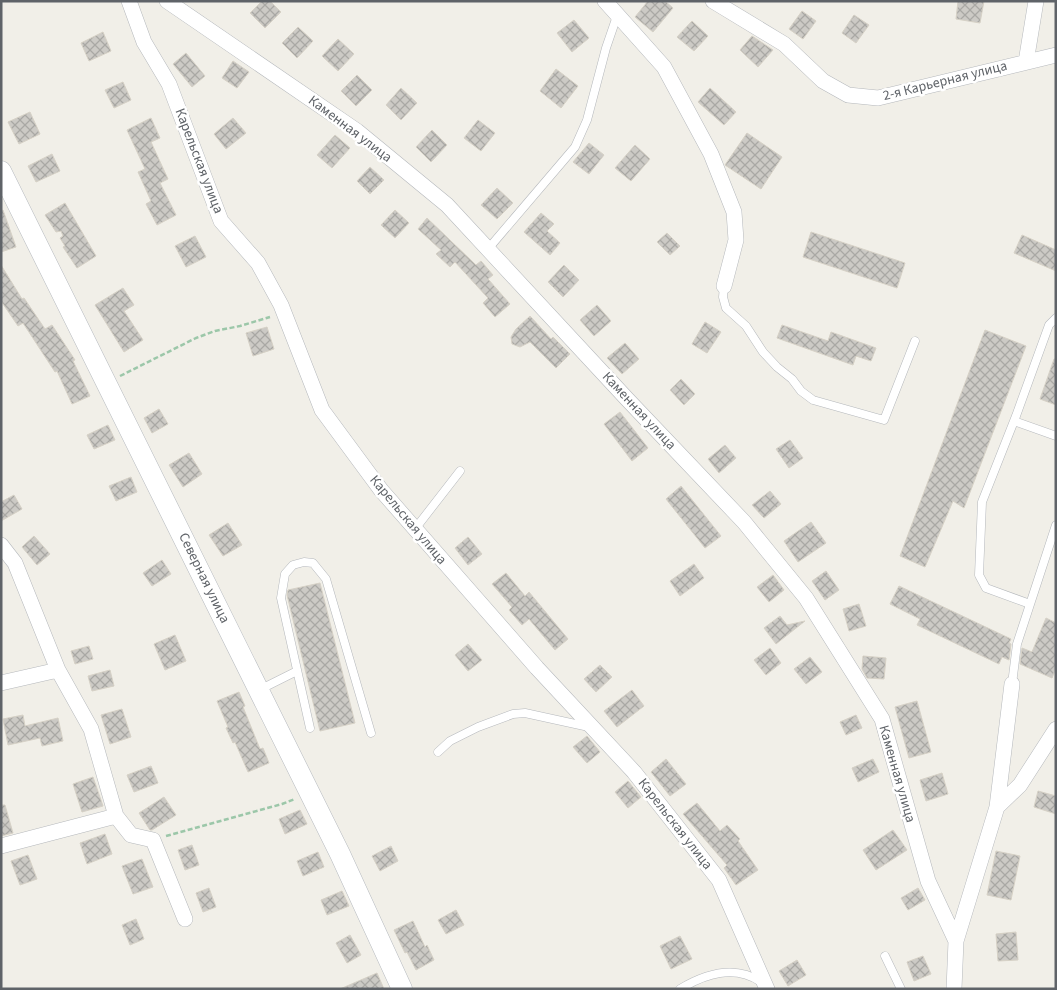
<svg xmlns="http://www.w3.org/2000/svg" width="1057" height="990" font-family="'Source Sans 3',sans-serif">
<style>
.building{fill:url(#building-cross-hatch);stroke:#d6d1c6}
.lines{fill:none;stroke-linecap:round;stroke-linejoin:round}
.service-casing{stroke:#b5b8bc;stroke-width:9}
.minor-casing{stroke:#b5b8bc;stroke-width:16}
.secondary-casing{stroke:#b6babf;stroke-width:21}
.path{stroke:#9cc7a9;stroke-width:2.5;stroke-dasharray:5 2.5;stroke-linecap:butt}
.service{stroke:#fff;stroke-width:8}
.minor{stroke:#fff;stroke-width:15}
.secondary{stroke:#fff;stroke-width:20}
.labels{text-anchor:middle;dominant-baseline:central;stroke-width:5;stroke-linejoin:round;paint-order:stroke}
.street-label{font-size:14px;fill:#5f6368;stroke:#fff}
</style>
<defs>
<pattern id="building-cross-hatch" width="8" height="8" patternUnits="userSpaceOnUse" patternTransform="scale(1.25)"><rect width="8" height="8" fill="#cccac5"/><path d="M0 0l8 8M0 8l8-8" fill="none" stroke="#a9a8a4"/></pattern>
</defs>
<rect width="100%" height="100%" fill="#f1efe8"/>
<path class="building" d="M262,1H270L281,12L265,28L250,13Z
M648,1H665L673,8L653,32L635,17Z
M958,1H984L980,23L956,19Z
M802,11L816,21L803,39L789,29Z
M854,15L869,25L856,43L842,33Z
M574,20L589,38L572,52L557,33Z
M692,21L708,36L694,51L677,37Z
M298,27L313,41L297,58L282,43Z
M103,32L111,51L89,61L81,43Z
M752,36L773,50L758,67L740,50Z
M338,39L354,54L338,71L322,56Z
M186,53L205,76L192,87L173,64Z
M233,61L249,72L237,88L222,78Z
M556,69L578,86L561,108L540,91Z
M357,75L372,90L356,106L341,91Z
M123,82L131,100L114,108L105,90Z
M401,88L417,103L401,120L386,105Z
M710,88L736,112L724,125L698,102Z
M30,112L40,134L19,144L8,122Z
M151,118L160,138L151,142L168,179L160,183L176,215L157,225L146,204L151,201L138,172L145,169L127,130Z
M233,118L246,133L226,149L214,134Z
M478,120L495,133L481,151L464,138Z
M432,130L447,145L431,162L416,147Z
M747,133L782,157L761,189L725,165Z
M335,135L350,148L332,168L317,155Z
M589,143L604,155L589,174L573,162Z
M635,145L650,159L631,181L615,168Z
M52,154L60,171L36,182L28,166Z
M370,167L384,180L370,194L357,181Z
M497,188L513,203L497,219L481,205Z
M65,203L96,256L77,268L63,247L65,246L60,238L63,236L61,231L56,232L45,215Z
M3,210L16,247L1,252V211Z
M395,210L409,223L395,238L381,225Z
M541,213L554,224L547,231L560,243L550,255L524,232Z
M427,218L476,265L481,261L493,275L488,279L510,304L495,317L483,303L488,298L455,262L450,267L436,254L441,250L418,229Z
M811,232L905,263L897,288L803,257Z
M667,233L680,246L670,255L657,242Z
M1022,235L1056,250V271L1014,253Z
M195,236L206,257L186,267L175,246Z
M1,265L22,299L24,298L45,329L52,325L75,360L73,361L90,396L72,404L57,371L55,372L23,323L18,326L1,301Z
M564,265L579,280L563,297L548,282Z
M123,288L134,305L124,311L143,340L124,352L95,305Z
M597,305L611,321L594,336L580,320Z
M530,316L551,339L553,337L570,354L556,368L530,342L520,347L512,344L511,337L516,329Z
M705,322L721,332L707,353L692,344Z
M782,325L828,341L831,332L876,348L871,361L856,356L853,365L777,338Z
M267,327L274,349L253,356L246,333Z
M985,330L1026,346L964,508L953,501L925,567L900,556Z
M625,343L639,359L622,374L607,358Z
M1054,359H1056V405L1040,399Z
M681,379L695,394L684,405L670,390Z
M159,409L168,424L152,433L144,418Z
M620,412L648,448L632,461L604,424Z
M108,425L115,440L94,449L87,435Z
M790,440L803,458L789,468L776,449Z
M725,445L736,458L719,473L708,459Z
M189,453L202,474L183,487L169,465Z
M131,477L137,492L116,501L109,486Z
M681,486L721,536L705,548L666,499Z
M770,491L781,504L764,518L752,505Z
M14,495L22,509L1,521V502Z
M811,522L826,543L798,562L784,541Z
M228,523L242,545L223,556L209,535Z
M34,536L50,554L37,565L22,547Z
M468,537L482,554L468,565L455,548Z
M162,560L171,574L152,586L143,573Z
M694,564L704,578L680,596L670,581Z
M826,571L839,590L825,600L812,581Z
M506,573L525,596L529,592L568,639L555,650L529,619L522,625L509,610L512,607L492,584Z
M773,575L784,590L769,602L757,587Z
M320,583L355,723L320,731L287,595L288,590Z
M899,586L1011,639L1009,643L1011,644L1009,660L1002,657L999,664L917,625L920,619L890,604Z
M859,604L866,626L849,631L843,609Z
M780,616L787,625L805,621L776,644L764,628Z
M1046,618L1056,623V668L1052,678L1020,664L1022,648L1032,652Z
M175,635L186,661L165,670L154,644Z
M468,644L482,660L468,671L455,655Z
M89,646L93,659L75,664L71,651Z
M770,648L781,663L766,675L754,660Z
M863,656L886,658L884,679L867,678L862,669Z
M810,657L822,672L806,684L794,669Z
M600,665L612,677L596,692L584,679Z
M110,670L114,686L92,691L88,676Z
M632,690L644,706L617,727L604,711Z
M239,692L245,706L243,707L260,749L263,748L269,763L248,772L235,742L233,743L226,728L228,727L217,701Z
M917,701L931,752L909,758L895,707Z
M122,709L131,737L110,744L101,715Z
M23,715L25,726L58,718L63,741L42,746L40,738L8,745L3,719Z
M856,715L862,728L846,735L840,722Z
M587,736L600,752L587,763L573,747Z
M666,759L686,784L670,796L651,772Z
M873,759L879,772L858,782L852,768Z
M151,766L158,783L134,792L127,775Z
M942,773L948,794L926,801L920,780Z
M93,777L103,806L82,812L73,784Z
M628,781L641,797L628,808L615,792Z
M1038,791L1056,796V814L1034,807Z
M164,797L176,815L152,830H150L139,813Z
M697,803L720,831L727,825L740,839L738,841L758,870L736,885L724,868L727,865L683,814Z
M1,805H5L13,833L1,836Z
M300,810L307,824L285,834L279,819Z
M893,830L907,850L876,870L863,850Z
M105,834L112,854L87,864L80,843Z
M192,845L199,865L185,870L178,850Z
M391,846L398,861L380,871L372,856Z
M996,851L1020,856L1011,900L987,895Z
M318,852L324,867L303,876L297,861Z
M28,855L37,879L20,885L11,861Z
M142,859L153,887L133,894L122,866Z
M209,888L216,907L203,912L196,893Z
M918,888L925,900L908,910L901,898Z
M342,891L349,906L327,915L321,900Z
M456,910L464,925L446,934L438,920Z
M136,919L144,939L130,945L122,925Z
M413,921L425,947L427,945L434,960L416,970L407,952L405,953L394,930Z
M1016,932L1018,960L998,961L996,934Z
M350,935L361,955L347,963L336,943Z
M680,936L692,959L671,969L660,946Z
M923,956L931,974L914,981L907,962Z
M797,960L806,975L788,986L779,971Z
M377,973L384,989H340Z"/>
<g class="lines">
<g class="service-casing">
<path id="service" d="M488,249L575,147L587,120L606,48L617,16
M724,286L723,297L726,308L746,326L763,352L777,367L792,379L801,391L813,400L884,420L915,341
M1014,421L1056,436
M415,529L460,471
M1030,604L986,588L979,575L982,502L1016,416L1049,325L1056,318
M1012,684L1017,644L1056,525
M259,690L297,671
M310,728L281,598L285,574L293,565L304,562L313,563L326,579L371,733
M438,752L450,741L478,727L513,714L525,713L589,727
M885,956L901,989
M680,989C705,974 734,964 761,982"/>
</g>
<g class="minor-casing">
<path id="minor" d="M129,1L144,42L169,84L221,221L258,263L281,305L322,410L381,490L537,668L634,772L719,880L767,989
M167,1L357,131L447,205L627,399L744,522L806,598L882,719L928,881L956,941
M605,1L664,67L711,154L734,212L736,240L724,286
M713,1L784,44L823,81L848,95L878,98L1056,55
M1026,62L1036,1
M1,545L15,563L58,670L91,729L116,816L131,835L153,840L185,919
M1,683L58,670
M997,807L1020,785L1056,729
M1,846L116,816
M954,989L956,941L997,807L1012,684"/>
</g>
<g class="secondary-casing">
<path id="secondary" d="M1,171L340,854L402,989"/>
</g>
<path class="path" d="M120,376L196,338L215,331L240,326L270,317
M166,836L282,804L295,799"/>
<use href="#service" class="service"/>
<use href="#minor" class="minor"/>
<use href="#secondary" class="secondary"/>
</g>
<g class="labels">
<g class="street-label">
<text transform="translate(945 81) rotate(-14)">2-я Карьерная улица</text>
<text transform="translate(350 129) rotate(37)">Каменная улица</text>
<text transform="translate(199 161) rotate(69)">Карельская улица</text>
<text transform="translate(639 411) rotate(47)">Каменная улица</text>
<text transform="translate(408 520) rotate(50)">Карельская улица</text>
<text transform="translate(204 578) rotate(64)">Северная улица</text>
<text transform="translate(897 774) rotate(74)">Каменная улица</text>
<text transform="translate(675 824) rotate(52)">Карельская улица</text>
</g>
</g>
<rect width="1057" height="990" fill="none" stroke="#5f6368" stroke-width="5"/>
</svg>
